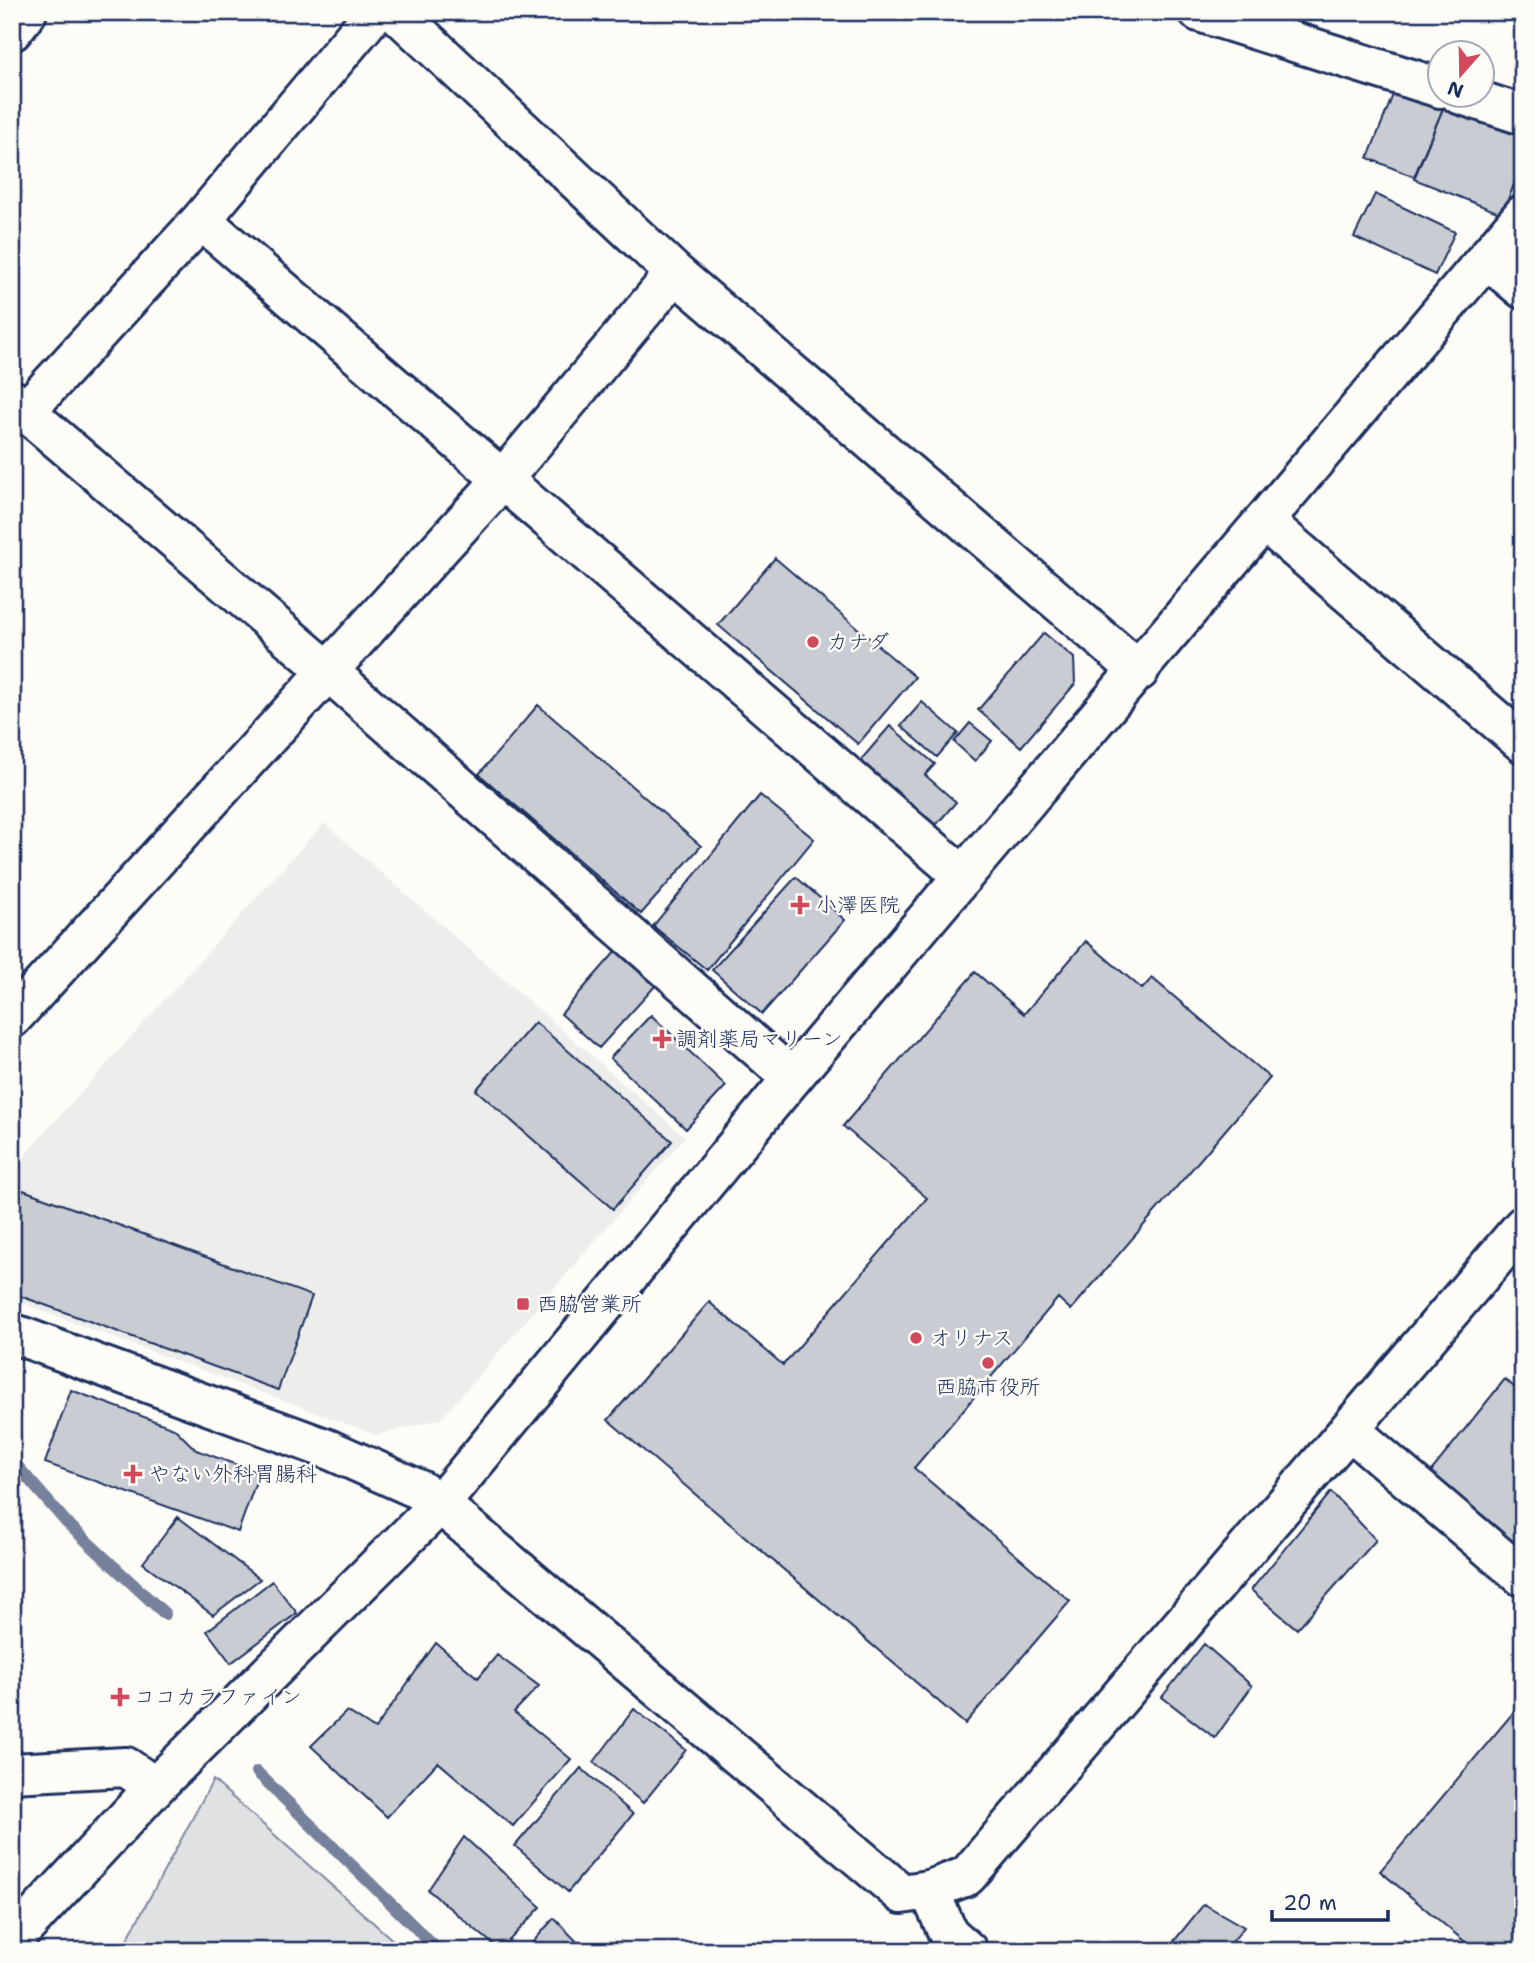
<svg xmlns="http://www.w3.org/2000/svg" width="1535" height="1963" font-family="'Shantell Sans','Klee One',sans-serif">
<style>
.built{fill:#edeeec}
.green{fill:#e0e1e3;stroke:#7e88a0;stroke-width:2}
.lines{fill:none;stroke-linecap:round;stroke-linejoin:round}
.stream{stroke:#76819c;stroke-width:12}
.building{fill:#c9ccd3;stroke:#1b2f5e;stroke-width:2}
.minor-casing{stroke:#1b2f5e;stroke-width:44}
.tertiary-casing{stroke:#1b2f5e;stroke-width:44}
.minor{stroke:#fdfcf7;stroke-width:38}
.tertiary{stroke:#fdfcf7;stroke-width:38}
.poi-dot{fill:#d1495b;stroke:#fdfcf7;stroke-width:2.5}
.labels{text-anchor:middle;dominant-baseline:central;stroke-width:5;stroke-linejoin:round;paint-order:stroke}
.poi-label{font-size:21px;fill:#1b2f5e;stroke:#fdfcf7;text-anchor:start}
</style>
<rect width="100%" height="100%" fill="#fdfcf7"/>
<filter id="ink" filterUnits="userSpaceOnUse"><feTurbulence type="fractalNoise" baseFrequency=".0143" numOctaves="2"/><feDisplacementMap in="SourceGraphic" scale="14" xChannelSelector="R" yChannelSelector="G"/><feConvolveMatrix kernelMatrix="1 2 1 2 8 2 1 2 1" color-interpolation-filters="sRGB"/></filter>
<g filter="url(#ink)">
<path class="built" d="M324,823L685,1137L441,1419L377,1435L12,1300V1169Z"/>
<path class="green" d="M213,1780L405,1951H121Z"/>
<g class="lines">
<path class="stream" d="M12,1460L66,1522L165,1614
M257,1772L439,1951"/>
</g>
<path class="building" d="M1396,87L1444,106L1414,177L1368,158Z
M1444,106L1523,138V163L1502,214L1414,179Z
M1375,194L1455,232L1435,275L1354,237Z
M775,558L915,677L858,744L718,625Z
M1044,633L1074,658L1075,684L1021,747L978,710Z
M922,702L958,733L937,757L901,726Z
M538,705L701,846L641,914L479,774Z
M970,723L992,741L975,761L954,742Z
M890,726L935,764L925,775L956,802L936,825L860,761Z
M760,795L814,839L707,970L653,926Z
M796,877L845,920L762,1014L712,970Z
M1086,941L1142,989L1152,978L1270,1078L1071,1310L1058,1298L914,1468L1070,1601L965,1724L608,1420L709,1302L783,1365L927,1198L843,1126L975,972L1024,1014Z
M617,950L656,985L599,1048L561,1014Z
M651,1015L726,1086L686,1129L610,1058Z
M535,1022L672,1141L613,1209L476,1090Z
M23,1190L312,1296L278,1390L12,1293V1218Z
M1505,1379L1523,1395V1554L1428,1475Z
M71,1390L174,1428L196,1450L259,1473L238,1532L45,1463Z
M1331,1492L1376,1540L1297,1629L1251,1590Z
M178,1517L260,1579L213,1615L143,1563Z
M272,1581L297,1613L231,1663L207,1631Z
M436,1643L478,1678L497,1655L539,1686L514,1712L571,1759L513,1826L438,1762L387,1817L311,1746L347,1711L375,1729Z
M1204,1644L1252,1686L1215,1738L1162,1697Z
M1523,1701V1951H1476L1380,1871Z
M634,1709L686,1750L643,1803L594,1762Z
M581,1768L633,1814L568,1892L515,1846Z
M464,1837L541,1907L500,1950L428,1890Z
M1204,1904L1244,1927L1225,1951H1166Z
M554,1918L586,1951H525Z
M1404,1940L1418,1951H1395Z"/>
<g class="lines">
<g class="minor-casing">
<path id="minor" d="M396,12L675,273L1139,671
M1199,12L1440,88
M12,31L27,12
M1459,94L1523,115
M201,220L963,876
M1487,259L1523,289
M12,400L328,671L792,1078
M26,411L201,220L375,12
M12,1018L502,480L675,273
M12,1773L126,1767L155,1787
M929,1890L948,1933L968,1951"/>
</g>
<g class="tertiary-casing">
<path id="tertiary" d="M1265,522L1523,743
M12,1333L330,1450L420,1490L440,1504L902,1894L929,1890L967,1876L1523,1226
M1350,1430L1523,1577
M12,1941L155,1787L440,1504L792,1078L1523,215"/>
</g>
<use href="#minor" class="minor"/>
<use href="#tertiary" class="tertiary"/>
</g>
</g>
<g class="poi-dot">
<circle cx="813" cy="642" r="7"/>
<path d="M796.5 894.5h7v7h7v7h-7v7h-7v-7h-7v-7h7z"/>
<path d="M658.5 1028.5h7v7h7v7h-7v7h-7v-7h-7v-7h7z"/>
<rect x="516" y="1297" width="14" height="14" rx="3.5"/>
<circle cx="916" cy="1338" r="7"/>
<circle cx="988" cy="1363" r="7"/>
<path d="M129.5 1463.5h7v7h7v7h-7v7h-7v-7h-7v-7h7z"/>
<path d="M116.5 1686.5h7v7h7v7h-7v7h-7v-7h-7v-7h7z"/>
</g>
<g class="labels">
<g class="poi-label">
<text x="827" y="642">カナダ</text>
<text x="816" y="905">小澤医院</text>
<text x="676" y="1039">調剤薬局マリーン</text>
<text x="537" y="1304">西脇営業所</text>
<text x="930" y="1338">オリナス</text>
<text x="988" y="1387" text-anchor="middle">西脇市役所</text>
<text x="149" y="1474">やない外科胃腸科</text>
<text x="134" y="1697">ココカラファイン</text>
</g>
</g>
<rect width="1535" height="1963" fill="none" stroke="#fdfcf7" stroke-width="42"/>
<rect x="21" y="21" width="1493" height="1921" fill="none" stroke="#1b2f5e" stroke-width="2.5" filter="url(#ink)"/>
<g transform="translate(1461 74) rotate(200)"><circle r="33" fill="#fdfcf7" stroke="#a3aaba" stroke-width="2"/>
<path d="M0-5L12 26L0 18L-12 26Z" fill="#d1495b"/>
<text y="-10" font-size="19" font-weight="bold" text-anchor="middle" fill="#1b2f5e">N</text>
</g>
<path d="M1272 1910v10h116v-10" fill="none" stroke="#1b2f5e" stroke-width="3.5"/>
<text x="1283" y="1910" font-size="21" fill="#1b2f5e" stroke="#fdfcf7" stroke-width="5" paint-order="stroke">20 m</text>
</svg>
